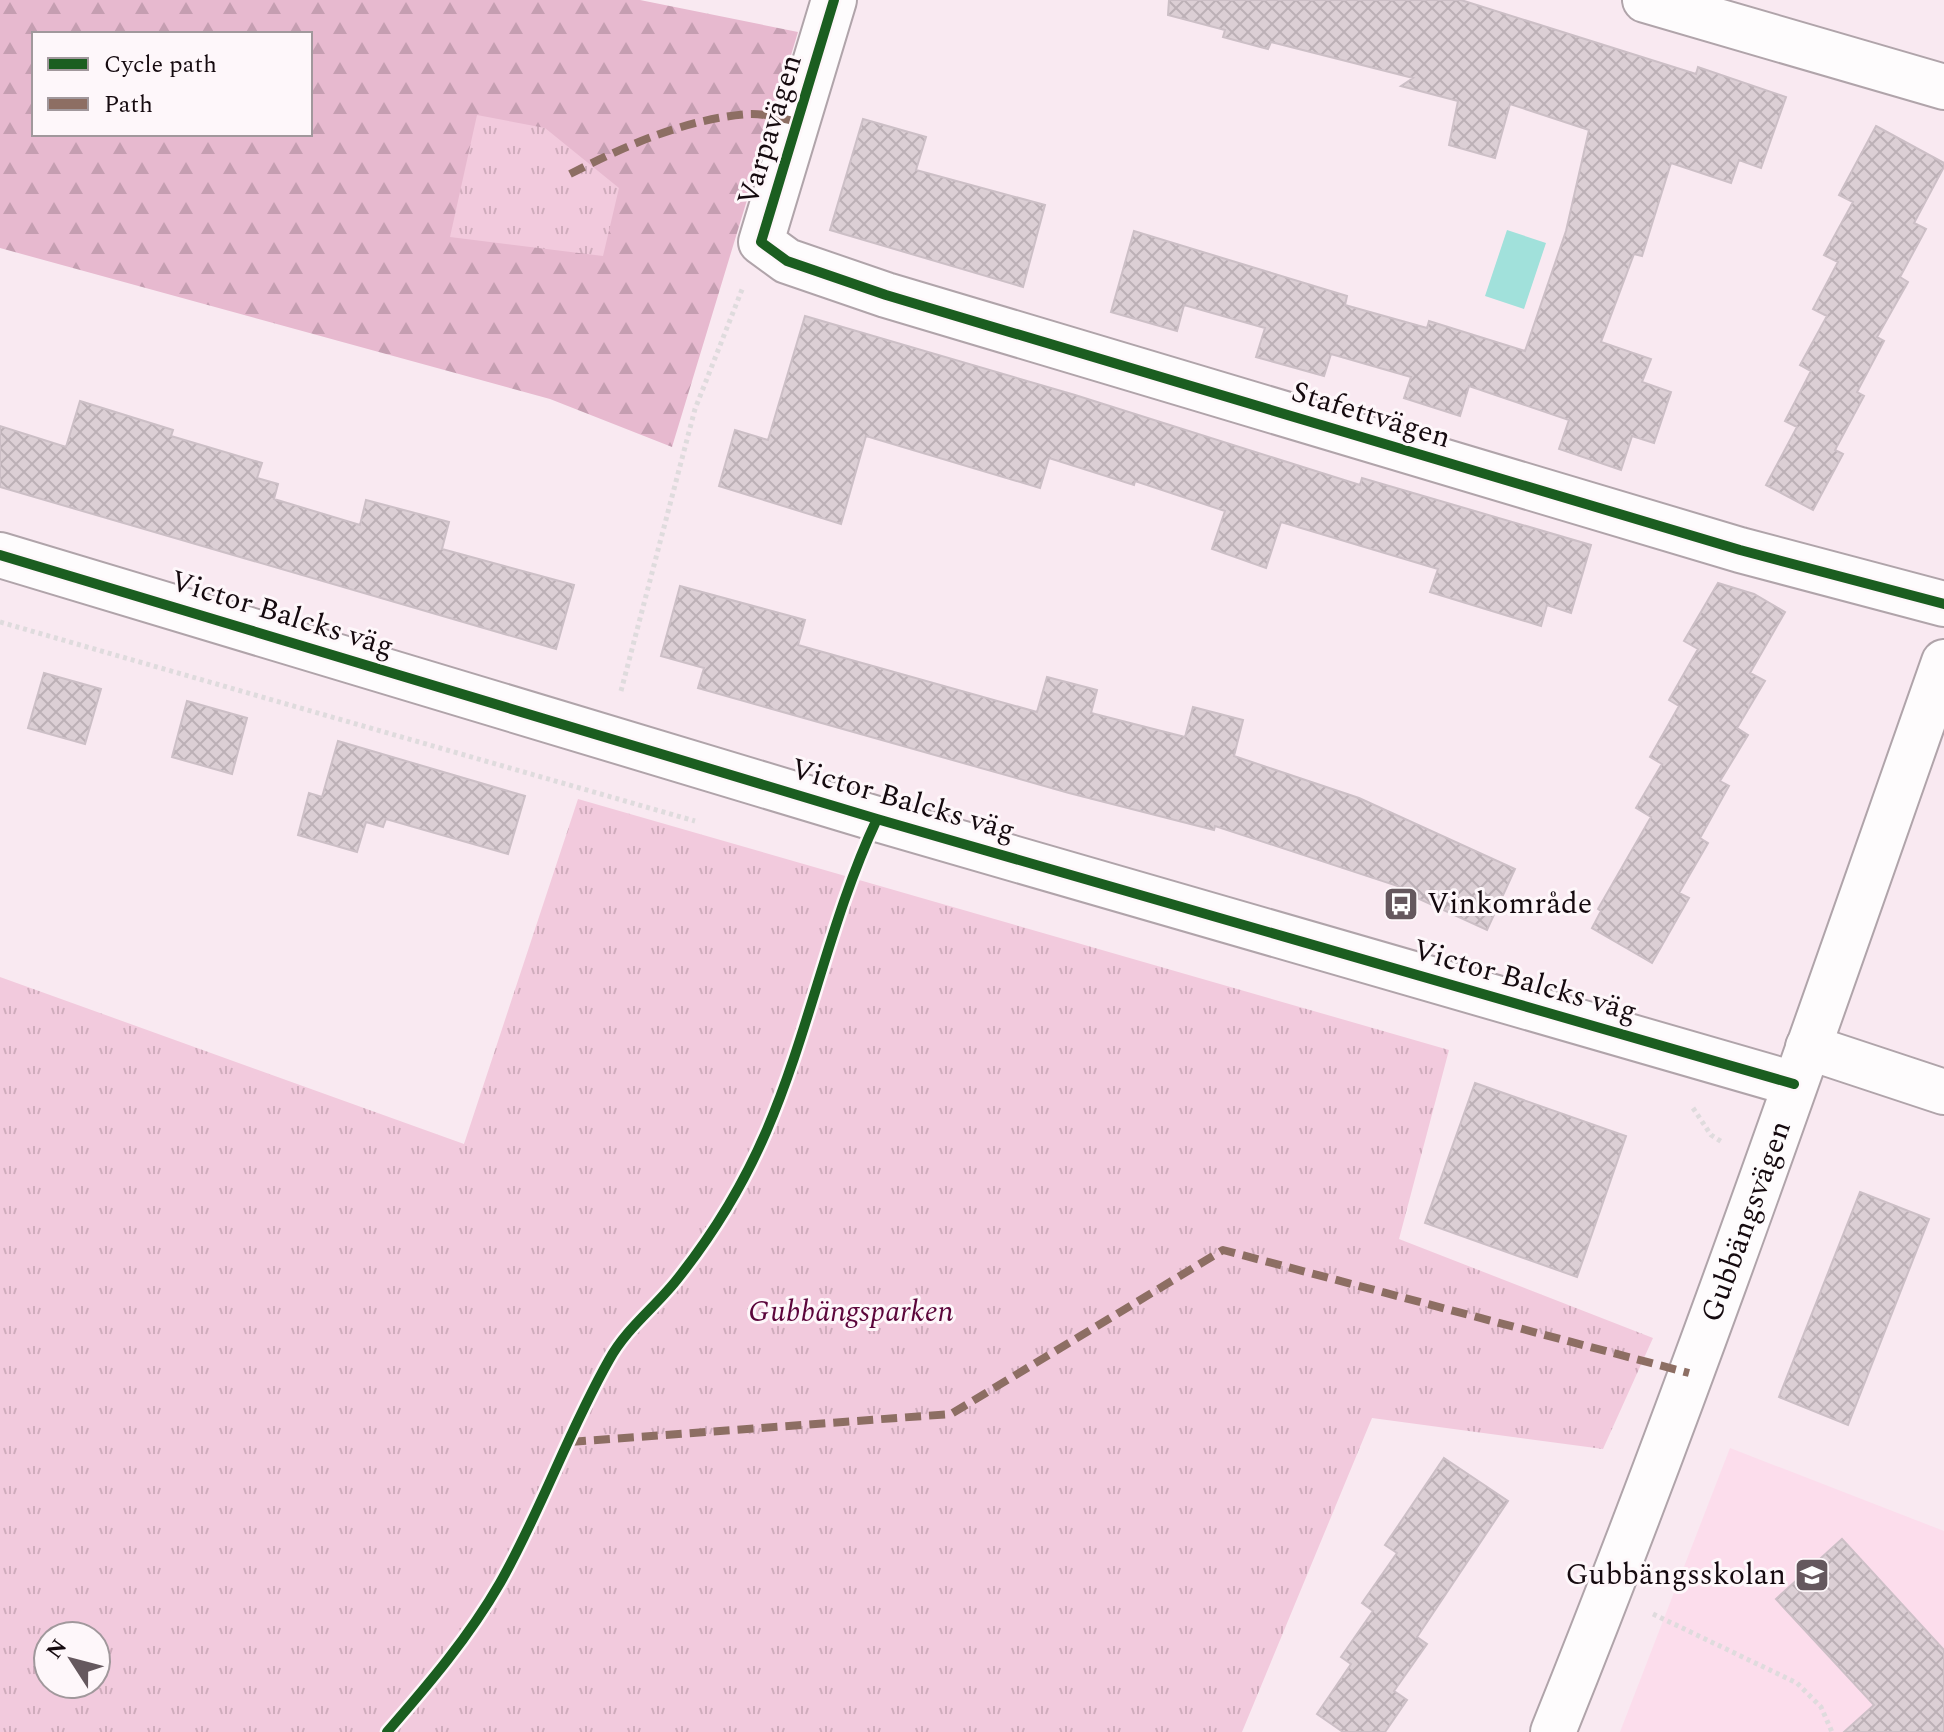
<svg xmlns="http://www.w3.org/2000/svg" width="1944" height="1732" font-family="Spectral,serif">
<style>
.built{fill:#fcddec}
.forest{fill:url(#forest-firs);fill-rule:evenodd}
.park{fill:url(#park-tufts);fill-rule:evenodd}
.water{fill:#a1e1db}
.building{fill:url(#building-cross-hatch);stroke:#ccbfc6;stroke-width:2}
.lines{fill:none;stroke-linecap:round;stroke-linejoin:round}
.minor-casing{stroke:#b0a4aa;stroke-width:48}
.path{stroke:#dfdbdd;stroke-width:5;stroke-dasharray:4 4;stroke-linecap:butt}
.minor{stroke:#fefcfd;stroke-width:44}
.quiet{stroke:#8d6e63;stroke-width:8;stroke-dasharray:16 8;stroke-linecap:butt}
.cycleway-casing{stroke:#fef7fa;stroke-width:15}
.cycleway{stroke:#1b5e20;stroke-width:10}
.labels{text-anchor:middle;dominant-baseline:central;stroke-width:6;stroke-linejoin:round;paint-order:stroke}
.street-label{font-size:30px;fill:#150a0f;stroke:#fef7fa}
.poi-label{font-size:30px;fill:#150a0f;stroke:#fef7fa;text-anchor:start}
.park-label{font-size:30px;font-style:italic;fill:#5b053b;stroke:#fef7fa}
</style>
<defs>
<pattern id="forest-firs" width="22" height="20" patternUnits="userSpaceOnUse" patternTransform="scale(2)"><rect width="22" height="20" fill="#e7b9cf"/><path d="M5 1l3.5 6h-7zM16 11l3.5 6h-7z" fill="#c59eb1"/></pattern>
<pattern id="park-tufts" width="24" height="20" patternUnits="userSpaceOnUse" patternTransform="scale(2)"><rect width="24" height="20" fill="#f2cadd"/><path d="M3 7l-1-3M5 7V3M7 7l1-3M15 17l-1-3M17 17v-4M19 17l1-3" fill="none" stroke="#cfacbc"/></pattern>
<pattern id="building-cross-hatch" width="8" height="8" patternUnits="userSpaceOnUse" patternTransform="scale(2)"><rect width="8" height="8" fill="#dccfd5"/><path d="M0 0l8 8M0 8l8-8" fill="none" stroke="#bcb0b6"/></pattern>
</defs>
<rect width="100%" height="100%" fill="#f9e9f1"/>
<path class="built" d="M1730,1448L1944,1531V1732H1620Z"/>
<path class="forest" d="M0,0H640L798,32L672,447L550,399L0,248ZM34,34H310V134H34Z"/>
<path class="park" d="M477,115L545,128L619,188L603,256L450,237Z
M578,799L1449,1050L1399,1239L1653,1338L1603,1449L1372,1418L1242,1732H0V977L464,1144ZM48,1636H96V1684H48Z"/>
<path class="water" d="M1507,230L1546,243L1524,309L1485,296Z"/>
<path class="building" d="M1169,0H1461L1696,74L1698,67L1786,97L1761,168L1739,160L1731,183L1671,163L1642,256L1634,254L1601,342L1651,359L1642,382L1671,392L1654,443L1632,436L1621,470L1559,449L1569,420L1469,386L1460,416L1404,398L1411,377L1331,354L1324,376L1256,357L1265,328L1184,305L1177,331L1111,312L1134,231L1347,296L1345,305L1427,328L1429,321L1525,351L1566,231L1589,130L1510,104L1495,158L1449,145L1458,101L1401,86L1413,78L1271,42L1268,49L1223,37L1225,30L1168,15Z
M863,119L926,137L916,170L1045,205L1023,287L830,230Z
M1876,126L1944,163V167L1914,223L1926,229L1900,277L1908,282L1877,337L1884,341L1857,392L1864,396L1835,450L1843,454L1813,510L1766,485L1797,427L1785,421L1811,371L1800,365L1827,316L1813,309L1838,262L1824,255L1853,202L1839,195Z
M805,316L1075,395L1360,485L1362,478L1591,545L1571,613L1547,605L1541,626L1430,592L1438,569L1281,522L1266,568L1212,549L1225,511L1135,481L1134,485L1049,458L1040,488L866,436L841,524L719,486L735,430L768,440Z
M80,401L173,430L171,436L262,463L257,478L278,484L274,499L360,525L366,500L449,522L442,549L574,585L556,649L0,487V426L66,447Z
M1718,583L1754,594L1785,612L1750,673L1765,681L1737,728L1748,735L1720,781L1729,786L1700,838L1708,843L1679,893L1689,898L1652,963L1592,928L1601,911L1598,909L1651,817L1636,808L1662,764L1650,757L1679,706L1669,700L1698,649L1684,641Z
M680,586L805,620L798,645L1037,712L1047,677L1097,690L1091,713L1185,737L1193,707L1243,720L1234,756L1359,798L1515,869L1487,930L1417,898L1419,893L1215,826L1214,830L1069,793L698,688L704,668L661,656Z
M44,673L101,689L85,744L28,728Z
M187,701L247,718L232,774L172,757Z
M338,741L525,796L508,854L386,819L383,827L366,822L357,852L298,835L309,793L322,797Z
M1475,1083L1626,1136L1577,1277L1425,1223Z
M1860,1192L1929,1219L1848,1425L1779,1397Z
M1444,1458L1508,1501L1417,1637L1427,1644L1394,1691L1407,1700L1385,1732H1343L1317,1714L1351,1664L1341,1657L1373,1611L1362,1603L1397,1553L1385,1545Z
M1842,1539L1944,1650V1732H1844L1874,1705L1776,1599Z"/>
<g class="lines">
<g class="minor-casing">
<g id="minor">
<path d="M834,0L761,242L787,261L886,295L1740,550L1944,604"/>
<path d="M1645,0L1944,87"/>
<path d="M0,555L877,819L1794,1084"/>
<path d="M1808,1047L1944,1092"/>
<path id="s1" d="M1553,1732C1695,1380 1818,1020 1944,662"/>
</g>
</g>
<path class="path" d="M0,622L695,821
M621,691L695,409L743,287
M1693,1108L1711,1135L1722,1142
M1653,1614L1797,1683L1821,1707L1832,1732"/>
<use href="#minor" class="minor"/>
<path class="quiet" d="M570,174C625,146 685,119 748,114C764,113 783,119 798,122
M570,1442L951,1414L1223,1250L1689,1373"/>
<g class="cycleway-casing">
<path id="cycleway" d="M834,0L761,242L787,261L886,295L1740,550L1944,604
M0,555L877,819L1794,1084
M387,1732C428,1685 469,1637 500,1583C541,1511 568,1432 609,1360C627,1327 657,1306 679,1277C713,1234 744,1183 766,1132C810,1030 830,919 877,819"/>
</g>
<use href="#cycleway" class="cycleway"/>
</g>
<defs>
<g id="bus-square" transform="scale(1.8)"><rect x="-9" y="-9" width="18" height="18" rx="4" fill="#65585e" stroke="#fef7fa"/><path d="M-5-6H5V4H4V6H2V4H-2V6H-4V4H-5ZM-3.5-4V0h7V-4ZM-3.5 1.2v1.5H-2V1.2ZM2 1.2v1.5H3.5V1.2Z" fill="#fff"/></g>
<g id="school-square" transform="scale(1.8)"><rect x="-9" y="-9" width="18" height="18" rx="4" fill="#65585e" stroke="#fef7fa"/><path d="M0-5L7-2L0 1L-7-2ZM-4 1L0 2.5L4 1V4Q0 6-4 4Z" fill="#fff"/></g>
</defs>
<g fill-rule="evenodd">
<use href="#bus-square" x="1401" y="904"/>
<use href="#school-square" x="1812" y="1575"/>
</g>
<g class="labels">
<g class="street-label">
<text transform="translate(770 130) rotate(-73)">Varpavägen</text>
<text transform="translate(1371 415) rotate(17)">Stafettvägen</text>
<text transform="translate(282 614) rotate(17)">Victor Balcks väg</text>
<text transform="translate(903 800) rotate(16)">Victor Balcks väg</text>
<text transform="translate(1525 981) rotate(16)">Victor Balcks väg</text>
<text stroke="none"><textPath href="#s1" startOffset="546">Gubbängsvägen</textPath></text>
</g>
<g class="poi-label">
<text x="1427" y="904">Vinkområde</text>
<text x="1786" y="1575" text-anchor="end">Gubbängsskolan</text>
</g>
<g class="park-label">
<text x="851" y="1312">Gubbängsparken</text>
</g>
</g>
<rect x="32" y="32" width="280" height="104" fill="#fef7fa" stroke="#a1989c" stroke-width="2"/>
<rect x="48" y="58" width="40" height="12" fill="#1b5e20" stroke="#a1989c" stroke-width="2"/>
<text x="104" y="72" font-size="24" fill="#150a0f">Cycle path</text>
<rect x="48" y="98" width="40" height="12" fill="#8d6e63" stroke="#a1989c" stroke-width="2"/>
<text x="104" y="112" font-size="24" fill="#150a0f">Path</text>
<g transform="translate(72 1660) rotate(306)"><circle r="38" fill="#fef7fa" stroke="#a1989c" stroke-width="2"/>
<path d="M0-6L14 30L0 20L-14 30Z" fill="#65585e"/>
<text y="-12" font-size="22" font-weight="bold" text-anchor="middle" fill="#150a0f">N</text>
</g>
</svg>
